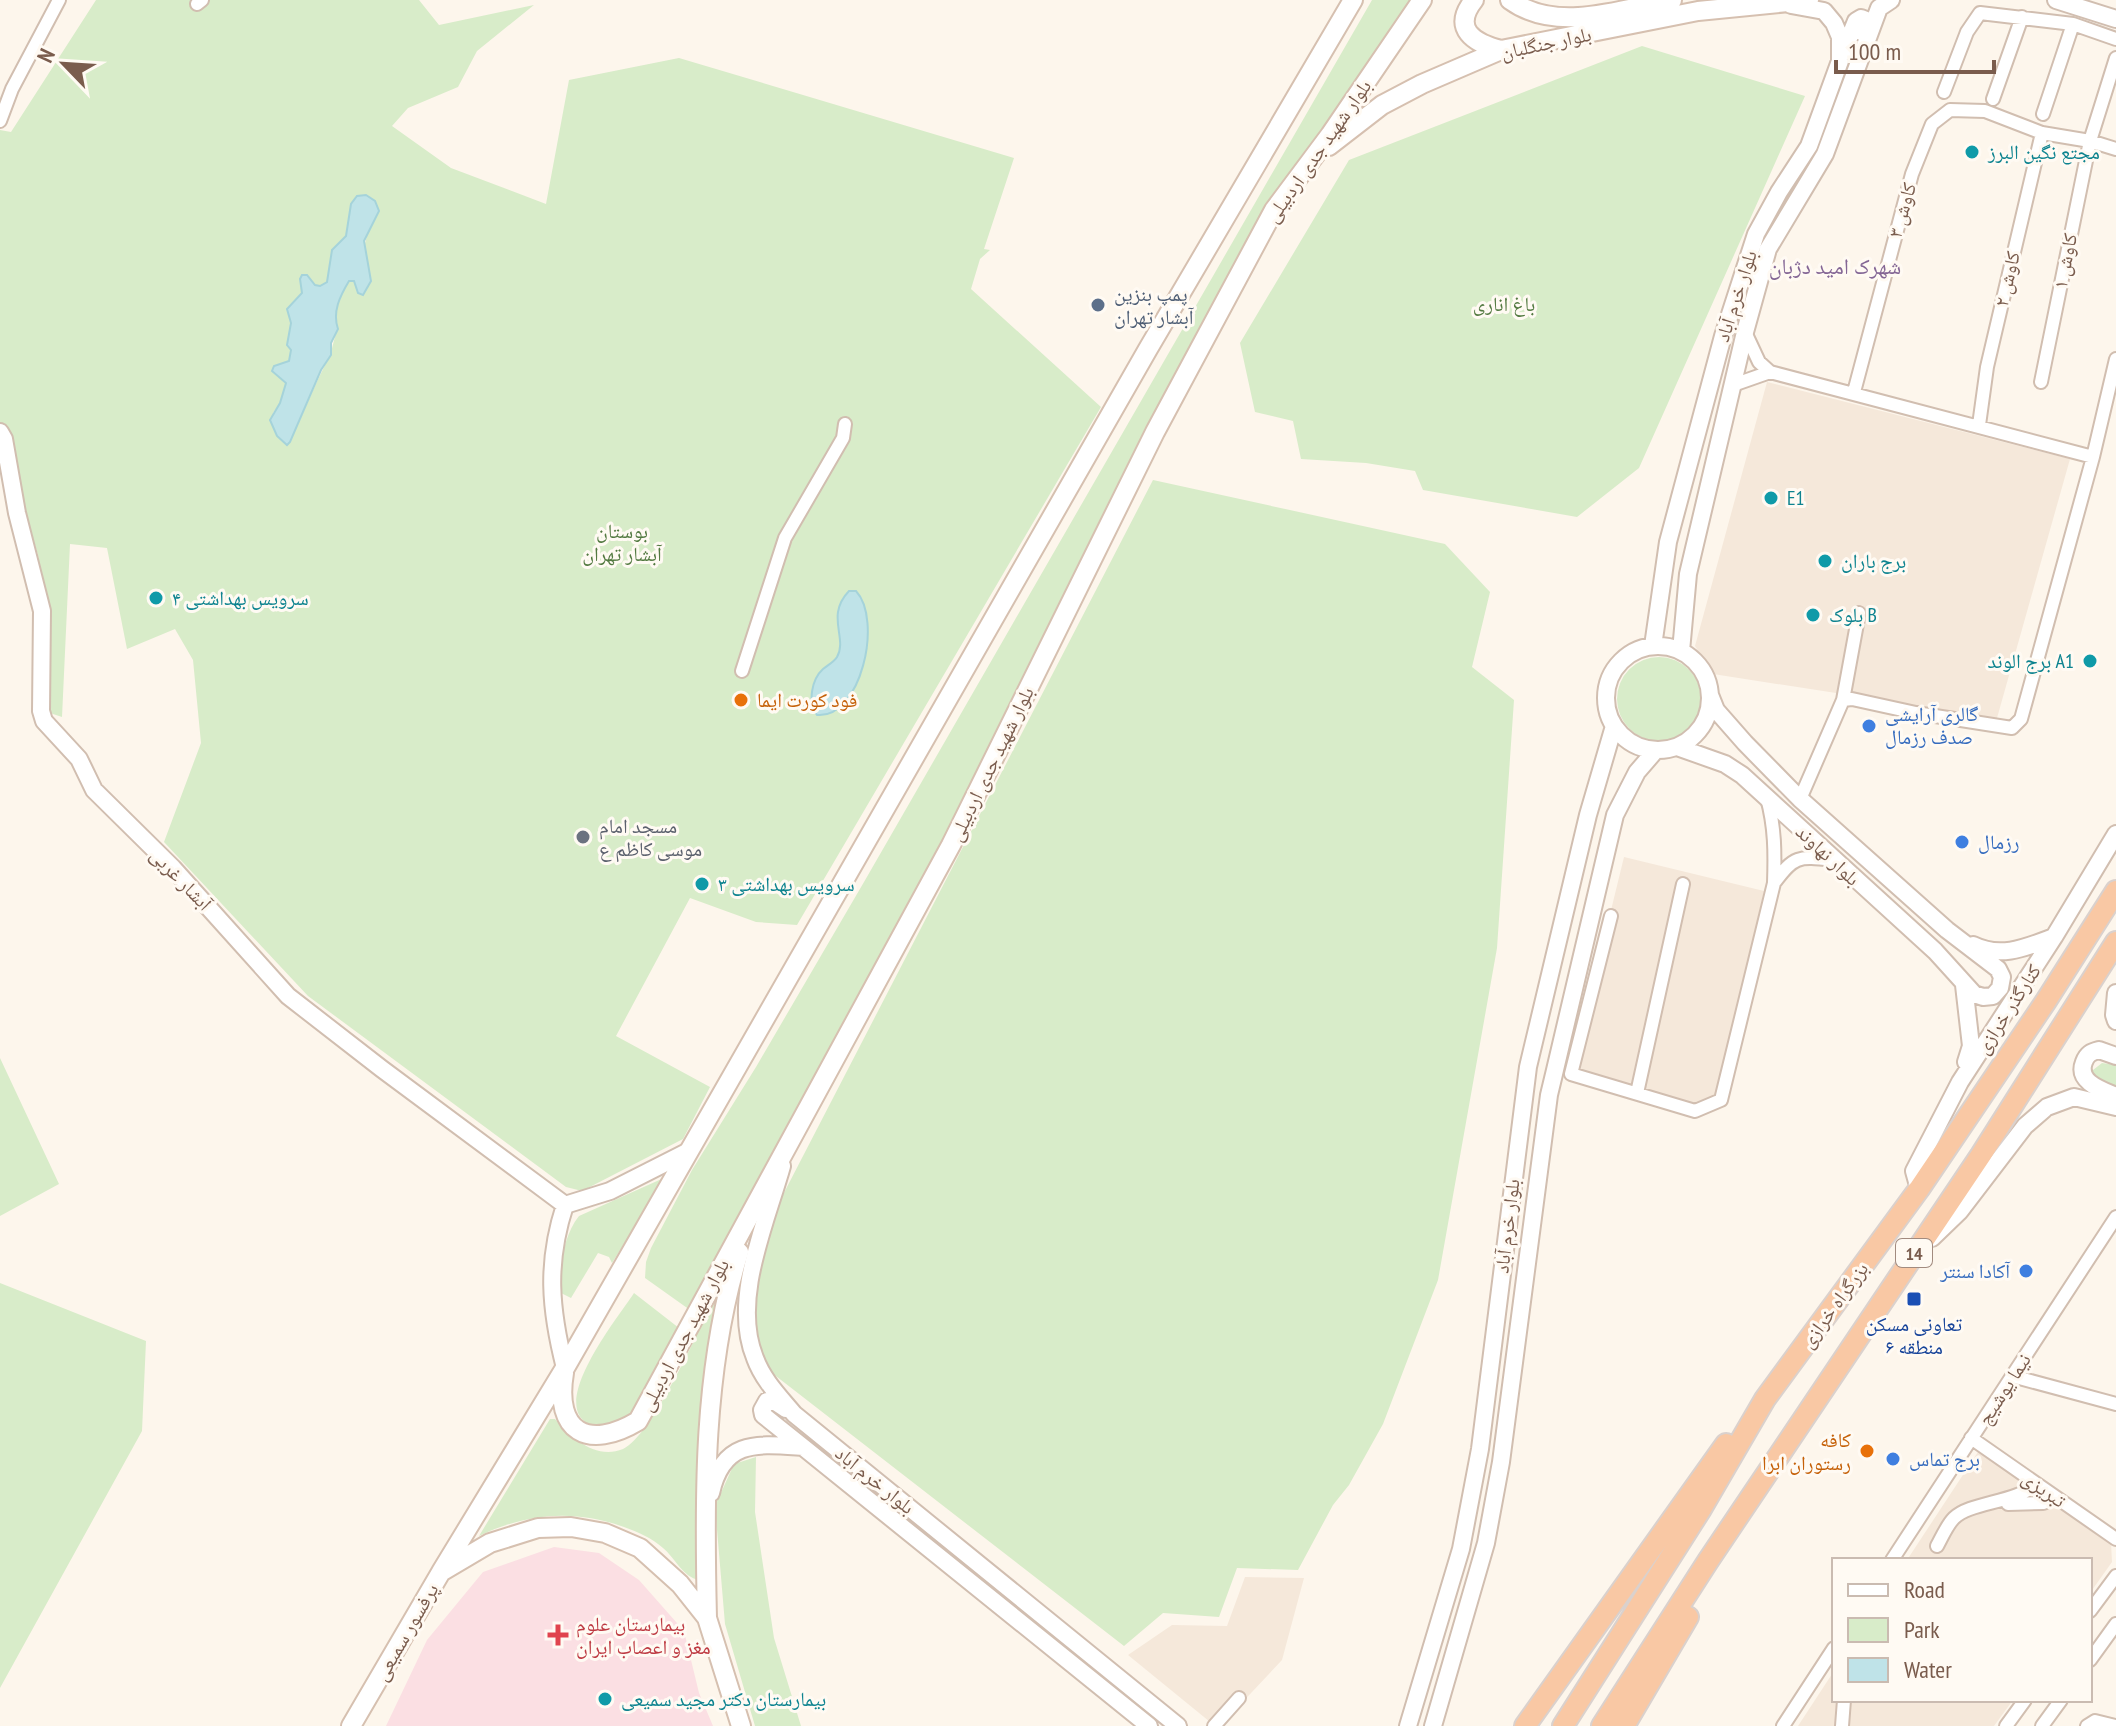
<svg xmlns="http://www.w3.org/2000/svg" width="2116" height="1726" font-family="'PT Sans Narrow','Noto Naskh Arabic',sans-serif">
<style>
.residential{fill:#f5e8da}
.medical{fill:#fbdfe3}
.green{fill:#d8ecc9;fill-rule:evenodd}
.water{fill:#bfe3e8;stroke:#a5d3da;stroke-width:2}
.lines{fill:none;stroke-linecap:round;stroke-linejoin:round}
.minor-casing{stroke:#d1beb0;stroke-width:16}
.tertiary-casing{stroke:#d1beb0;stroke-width:20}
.secondary-casing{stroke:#d6c0b0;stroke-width:22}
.trunk-casing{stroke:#dad1cd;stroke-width:24}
.minor{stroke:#fff;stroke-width:12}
.tertiary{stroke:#fff;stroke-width:16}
.secondary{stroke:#fff;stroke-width:18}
.trunk{stroke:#f9c8a4;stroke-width:20}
.culture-dot{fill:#0f9aa8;stroke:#fffaf3;stroke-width:3}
.service-dot{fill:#5c6f8a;stroke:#fffaf3;stroke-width:3}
.food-dot{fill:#e8710a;stroke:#fffaf3;stroke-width:3}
.shop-dot{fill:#3f7fe0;stroke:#fffaf3;stroke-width:3}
.worship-dot{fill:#6b7280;stroke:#fffaf3;stroke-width:3}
.transit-dot{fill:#1a4fb4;stroke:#fffaf3;stroke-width:3}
.health-dot{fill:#e0444e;stroke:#fffaf3;stroke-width:3}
.labels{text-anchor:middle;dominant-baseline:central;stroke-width:6;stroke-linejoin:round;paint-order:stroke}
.shield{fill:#fffaf3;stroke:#a28b7f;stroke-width:2}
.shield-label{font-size:18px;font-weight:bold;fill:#7a5c4d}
.street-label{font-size:20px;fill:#7a5c4d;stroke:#fffaf3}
.culture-label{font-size:20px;fill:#0d838f;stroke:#fffaf3;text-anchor:start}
.service-label{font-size:20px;fill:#4e5e75;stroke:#fffaf3;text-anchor:start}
.park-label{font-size:20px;fill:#537a41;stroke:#fffaf3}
.food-label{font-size:20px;fill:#c56008;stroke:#fffaf3;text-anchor:start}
.shop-label{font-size:20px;fill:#366cbe;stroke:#fffaf3;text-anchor:start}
.worship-label{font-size:20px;fill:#5b616d;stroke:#fffaf3;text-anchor:start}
.transit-label{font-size:20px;fill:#164399;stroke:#fffaf3}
.health-label{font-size:20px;fill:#be3a42;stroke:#fffaf3;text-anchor:start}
.neighbourhood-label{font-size:22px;fill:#846695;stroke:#fffaf3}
</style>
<rect width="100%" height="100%" fill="#fdf6ec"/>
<path class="residential" d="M1767,382L2070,459L1997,718L1713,674L1695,646Z
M1624,857L1764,891L1716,1095L1686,1108L1571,1074Z
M1978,1452L2111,1543L2112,1562L2090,1593V1560H1907Z
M1245,1577L1304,1578L1282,1660L1220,1726H1215L1128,1655L1172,1625L1227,1626Z
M1834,1671V1700H2013L1994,1726H1798Z"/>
<path class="medical" d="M554,1547L599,1553L639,1580L684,1631L699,1693L713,1726H386L427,1640L483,1572Z"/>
<path class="green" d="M96,0H419L439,25L534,5L477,51L458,87L408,108L392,126L451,168L546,204L569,80L679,58L1014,158L984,249L990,250L980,259L971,289L1101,407L797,925L756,922L690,898L616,1036L710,1087L683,1139L582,1191L566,1187L308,996L164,842L201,743L193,660L175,629L127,649L107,548L70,544L62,717L47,712L49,632L38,555L0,425V130L11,132ZM349,217L374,221C363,235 362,268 357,287L354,280L349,281C340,296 332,312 338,329C333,339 333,350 328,359C314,386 303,414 290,442L287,445L273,413L280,403L286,383L275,374L289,361L291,350L287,345L291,323L290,305L302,293V286L311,280L314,285L320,286L327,282L332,250L346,236Z
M1372,0H1413L1275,199L1197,333L997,743L690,1310L645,1278L646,1262L651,1248L692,1170L756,1067L864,882Z
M1642,46L1805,96L1639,468L1577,517L1423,490L1415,471L1366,463L1301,459L1293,421L1255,412L1240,343L1349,160Z
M1153,480L1445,544L1490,592L1472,667L1514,700L1497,948L1438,1280L1383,1424L1349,1485L1333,1505L1298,1570L1237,1568L1219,1617L1163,1613L1124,1646L759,1363L747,1315L760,1239Z
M1617 699a42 42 0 1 1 84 0a42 42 0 1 1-84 0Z
M0,1058L59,1184L0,1216Z
M2102,1063L2116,1065V1096L2092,1076L2093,1070Z
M666,1177L612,1263L609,1257L598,1253L571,1298L559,1292C560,1267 563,1236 579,1216Z
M738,1245C719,1315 700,1384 697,1457C695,1498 702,1539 699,1580C683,1577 675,1558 663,1548C652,1538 638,1532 624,1527C574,1509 527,1513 479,1536L550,1419H555C571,1438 596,1460 623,1449C657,1434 720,1284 738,1245Z
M0,1283L146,1341L142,1431L0,1688Z
M634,1293L679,1328C669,1346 644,1402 631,1414C621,1423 605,1430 591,1425C545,1407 620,1315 634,1293Z
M756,1457L755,1512L774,1638L801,1726H755L725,1624L715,1506L734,1464Z"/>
<path class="water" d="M366,195L375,201L379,211L364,241L371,281L363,295L358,293L354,281H349C340,296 332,312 338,329L331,343V355L321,370L290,442L287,445L277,436L270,420L280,403L286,383L272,371L274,366L289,361L291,350L287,345L291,323L287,309L302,293L300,279L302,275H307L315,285L320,286L327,282L332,250L346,236L351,204L357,196Z
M849,591H856C883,620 861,719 817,715C807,702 812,679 823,669C828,665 834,662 837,657C848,638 825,616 849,591Z"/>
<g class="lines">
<g class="minor-casing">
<path id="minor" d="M197,4L202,0
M1944,92L1967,32L1980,13L2073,24L2116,39
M1993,99L2022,17
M2043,114L2073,24
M0,121L12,89L59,0
M1745,332L1759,362L1770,372L2093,457
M2041,382L2090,141L2116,58
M1733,385L1770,372
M1854,392L1912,174L1932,124L1950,110L1985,111L2042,133L2090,141L2116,149
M1979,425L1987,367L2042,133
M742,671L785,538L843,438L845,424
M1843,700L1852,699L1916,713L2012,728L2021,719L2093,457L2116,359
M1767,798C1775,827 1775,853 1774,883C1794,856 1798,856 1832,860
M1800,799L1843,700L1859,613
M1611,916L1571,1074L1695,1111L1721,1100L1774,883
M1637,1093L1683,884
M2012,1376L2116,1404
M1971,1438L2116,1539
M2008,1504L2043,1503L2057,1498
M1937,1546C1942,1537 1947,1525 1954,1518C1970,1502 2015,1503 2037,1484
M1892,1560L2116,1217
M2090,1611L2116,1576
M2090,1660L2116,1624
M1214,1726L1239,1698
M1783,1726L1834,1648
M1842,1726L1844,1700
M2006,1726L2025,1700
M2042,1726L2061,1700
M2087,1726L2095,1721L2115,1726"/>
</g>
<g class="tertiary-casing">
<path id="tertiary" d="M2056,0L2116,19
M1843,53L1856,21L1861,18L1866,20L1865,35
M0,432L4,439L17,513L42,611L41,711L44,721L79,759L94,790L173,868L288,996L382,1069L565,1205
M1653,646L1668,542L1723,336L1756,234L1779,192L1809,146L1840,61V37L1834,23L1824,11L1791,5
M1606 698a52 52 0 1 1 104 0a52 52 0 1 1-104 0Z
M1681,651L1688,574L1745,332L1768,249L1825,154L1879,8L1891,0
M1677,747L1725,764L1742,775L1935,951L1974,994L1983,997L1993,996L2000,988L2002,977L1998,969L1947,930L1800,799L1745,743L1716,710L1710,695
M1973,945C2001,959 2027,947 2054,937
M1964,985L1971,1046L1966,1062
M2116,993L2114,1015L2116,1021
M2116,1056L2099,1050C2091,1052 2087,1054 2084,1062C2076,1082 2102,1090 2116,1096
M782,1166C766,1223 731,1300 755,1358C763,1380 779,1396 794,1414L1178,1726
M1919,1189L1914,1171L1960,1082L2054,937L2116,834
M565,1205L610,1191L689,1151
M1932,1238L1960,1211L2025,1126L2047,1107L2074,1097L2116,1107
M565,1368C550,1309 546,1263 565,1205
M786,1409L774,1401H767L762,1410L763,1415L803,1447
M711,1493C723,1439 757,1444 803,1447L1149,1726
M1408,1726L1461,1549L1480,1449L1528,1067L1588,815L1614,726
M1433,1726L1486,1543L1501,1462L1549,1095L1555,1070L1615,815L1637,772L1656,750"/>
</g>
<g class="secondary-casing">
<path id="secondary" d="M1474,0C1451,29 1474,43 1501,50
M1510,0C1557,34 1621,9 1672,0
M1329,146L1382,105L1422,84L1501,50L1698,11L1809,0
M564,1373C554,1432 588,1451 638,1421L951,845L1155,432L1274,210L1330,135L1422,0
M441,1572L565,1368L1148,349L1353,0
M707,1618C704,1496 703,1369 739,1252
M351,1726L441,1572L490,1543L538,1528L571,1527L605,1533L640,1548L680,1584L707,1618L741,1726"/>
</g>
<g class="trunk-casing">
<path id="trunk" d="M1525,1726L1726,1444
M1563,1726L1701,1509L1765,1399L1919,1189L2046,1001L2116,891
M1602,1726L1708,1561L1981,1155L2116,942
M1624,1726L1688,1617"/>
</g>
<use href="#minor" class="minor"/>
<use href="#tertiary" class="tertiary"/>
<use href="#secondary" class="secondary"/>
<use href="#trunk" class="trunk"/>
</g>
<g class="culture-dot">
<circle cx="1972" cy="152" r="8"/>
<circle cx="1771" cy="498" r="8"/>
<circle cx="1825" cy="561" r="8"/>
<circle cx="156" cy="598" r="8"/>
<circle cx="1813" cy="615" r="8"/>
<circle cx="2090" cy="661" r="8"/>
<circle cx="702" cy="884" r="8"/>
<circle cx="605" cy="1699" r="8"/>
</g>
<circle class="service-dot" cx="1098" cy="305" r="8"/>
<g class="food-dot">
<circle cx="741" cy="700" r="8"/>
<circle cx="1867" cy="1451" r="8"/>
</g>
<g class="shop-dot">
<circle cx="1869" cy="726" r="8"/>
<circle cx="1962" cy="842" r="8"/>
<circle cx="2026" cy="1271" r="8"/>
<circle cx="1893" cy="1459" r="8"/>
</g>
<circle class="worship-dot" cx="583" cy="837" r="8"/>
<rect class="transit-dot" x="1906" y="1291" width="16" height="16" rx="4"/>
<path class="health-dot" d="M554 1623h8v8h8v8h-8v8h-8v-8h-8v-8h8z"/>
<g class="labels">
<rect class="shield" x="1896" y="1239" width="36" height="28" rx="6"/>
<g class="shield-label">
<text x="1914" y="1253">14</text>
</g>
<g class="street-label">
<text transform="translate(1546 43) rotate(-12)">بلوار جنگلبان</text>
<text transform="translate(1318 151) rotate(-55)">بلوار شهید جدی اردبیلی</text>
<text transform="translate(1902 210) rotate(-74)">کاوش ۳</text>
<text transform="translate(2065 261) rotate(-79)">کاوش ۱</text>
<text transform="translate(2007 279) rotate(-77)">کاوش ۲</text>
<text transform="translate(1736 296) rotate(-72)">بلوار خرم آباد</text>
<text transform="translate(991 764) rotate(-64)">بلوار شهید جدی اردبیلی</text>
<text transform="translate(1828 855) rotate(43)">بلوار نهاوند</text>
<text transform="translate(181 879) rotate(46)">آبشار غربی</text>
<text transform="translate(2008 1009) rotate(-57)">کنارگذر خرازی</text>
<text transform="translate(1507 1226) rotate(-83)">بلوار خرم آباد</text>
<text transform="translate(1834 1305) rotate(-54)">بزرگراه خرازی</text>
<text transform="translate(684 1335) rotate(-62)">بلوار شهید جدی اردبیلی</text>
<text transform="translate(2004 1389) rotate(-57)">نیما یوشیج</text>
<text transform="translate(875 1480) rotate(39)">بلوار خرم آباد</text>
<text transform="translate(2044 1489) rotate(35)">تبریزی</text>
<text transform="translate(406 1632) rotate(-60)">پرفسور سمیعی</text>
</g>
<g class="culture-label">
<text x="1988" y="152">مجتع نگین البرز</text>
<text x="1787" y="498">E1</text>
<text x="1841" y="561">برج باران</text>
<text x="172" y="598">سرویس بهداشتی ۴</text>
<text x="1829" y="615">بلوک B</text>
<text x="2074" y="661" text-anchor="end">برج الوند A1</text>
<text x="718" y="884">سرویس بهداشتی ۳</text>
<text x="621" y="1699">بیمارستان دکتر مجید سمیعی</text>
</g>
<g class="service-label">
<text x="1114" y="294">پمپ بنزین<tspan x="1114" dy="23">آبشار تهران</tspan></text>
</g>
<g class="park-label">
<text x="1504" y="304">باغ اناری</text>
<text x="622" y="531">بوستان<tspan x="622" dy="23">آبشار تهران</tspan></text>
</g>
<g class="food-label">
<text x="757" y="700">فود کورت ایما</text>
<text x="1851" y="1440" text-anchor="end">کافه<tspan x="1851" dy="23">رستوران ابرا</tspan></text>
</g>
<g class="shop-label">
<text x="1885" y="714">گالری آرایشی<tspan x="1885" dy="23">صدف رزمال</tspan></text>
<text x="1978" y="842">رزمال</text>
<text x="2010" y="1271" text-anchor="end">آکادا سنتر</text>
<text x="1909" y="1459">برج تماس</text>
</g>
<g class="worship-label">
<text x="599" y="826">مسجد امام<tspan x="599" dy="23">موسی کاظم ع</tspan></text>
</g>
<g class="transit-label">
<text x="1914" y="1324">تعاونی مسکن<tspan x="1914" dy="23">منطقه ۶</tspan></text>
</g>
<g class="health-label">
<text x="576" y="1624">بیمارستان علوم<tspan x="576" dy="23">مغز و اعصاب ایران</tspan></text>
</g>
<g class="neighbourhood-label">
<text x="1835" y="266">شهرک امید دژبان</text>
</g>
</g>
<rect x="1832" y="1558" width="260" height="144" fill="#fffaf3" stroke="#cabbb1" stroke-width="2"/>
<rect x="1848" y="1584" width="40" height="12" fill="#ffffff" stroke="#cabbb1" stroke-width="2"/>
<text x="1904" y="1598" font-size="24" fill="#7a5c4d">Road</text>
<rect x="1848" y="1618" width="40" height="24" fill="#d8ecc9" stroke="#cabbb1" stroke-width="2"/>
<text x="1904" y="1638" font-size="24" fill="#7a5c4d">Park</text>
<rect x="1848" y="1658" width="40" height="24" fill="#bfe3e8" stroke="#cabbb1" stroke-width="2"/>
<text x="1904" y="1678" font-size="24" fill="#7a5c4d">Water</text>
<g transform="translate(64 64) rotate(295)" stroke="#fffaf3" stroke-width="6" paint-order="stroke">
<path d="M0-6L14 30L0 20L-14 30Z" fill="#7a5c4d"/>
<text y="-12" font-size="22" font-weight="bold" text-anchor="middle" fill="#7a5c4d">N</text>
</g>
<path d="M1836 60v12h158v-12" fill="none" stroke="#7a5c4d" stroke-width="4"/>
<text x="1848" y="60" font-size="24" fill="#7a5c4d" stroke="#fffaf3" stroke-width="6" paint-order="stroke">100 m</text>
</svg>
